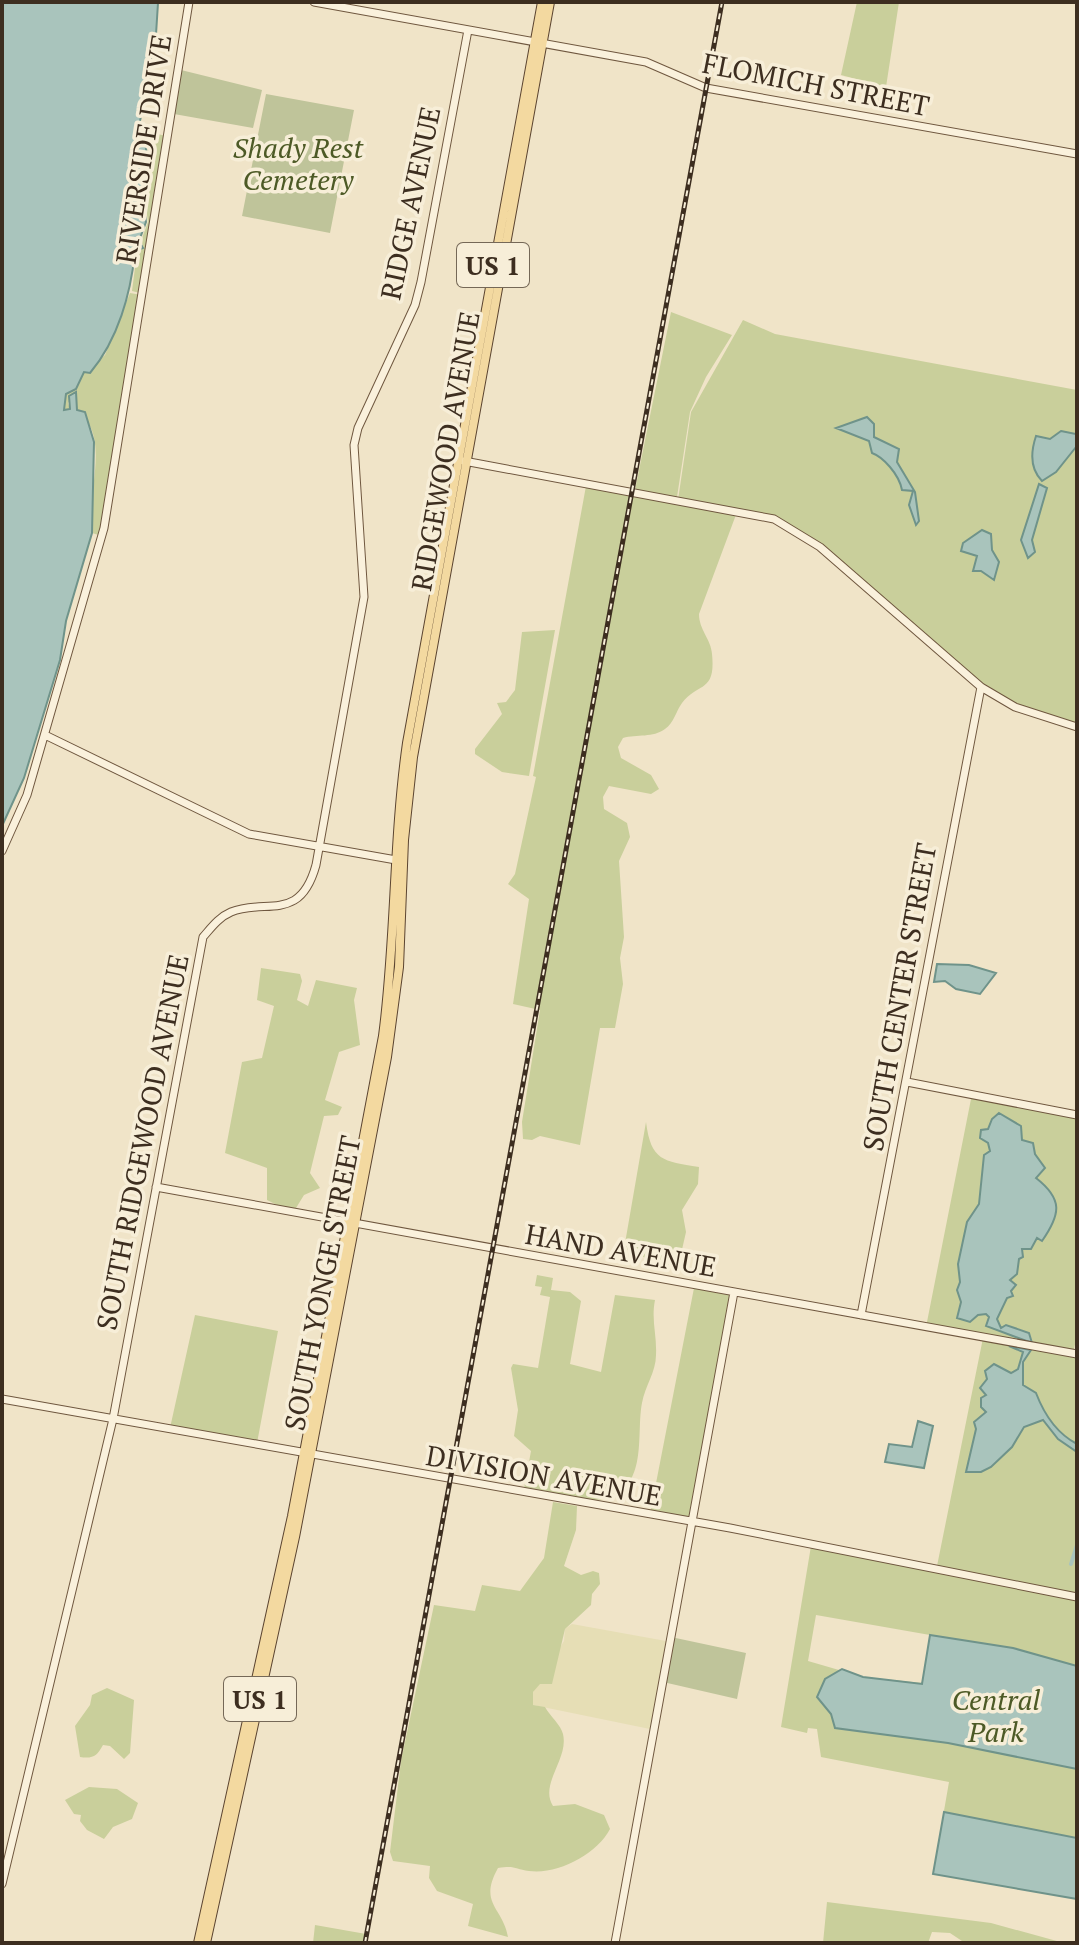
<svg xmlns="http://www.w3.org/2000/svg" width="1079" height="1945" font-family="'PT Serif',serif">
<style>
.farmland{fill:#e6deb5}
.green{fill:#c9cf9b;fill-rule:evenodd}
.cemetery{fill:#bfc49a}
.water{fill:#a9c4bc;stroke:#6f938a;stroke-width:2}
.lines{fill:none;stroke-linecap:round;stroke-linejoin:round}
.canal{stroke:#a9c4bc;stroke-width:4}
.secondary-casing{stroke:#6f573f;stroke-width:9}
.primary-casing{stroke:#5b4430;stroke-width:10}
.secondary{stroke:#faf1dc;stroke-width:7}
.primary{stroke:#f3d9a0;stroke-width:8}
.rail-casing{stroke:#3d2e20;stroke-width:5}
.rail{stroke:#f7eed8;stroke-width:2;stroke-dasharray:6;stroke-linecap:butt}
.labels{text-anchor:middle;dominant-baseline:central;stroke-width:7;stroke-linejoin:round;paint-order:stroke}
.shield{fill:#f7eed8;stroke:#756857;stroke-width:2}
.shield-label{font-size:26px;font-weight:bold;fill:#3d2e20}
.street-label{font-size:28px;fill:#3d2e20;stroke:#f7eed8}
.park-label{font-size:28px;font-style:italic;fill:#4d5a26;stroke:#f7eed8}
</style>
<rect width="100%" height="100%" fill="#f0e4c8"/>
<path class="farmland" d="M572,1624L666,1641L650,1729L533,1705V1692L564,1641L565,1629Z"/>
<path class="green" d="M857,2H899L886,87L841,75Z
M145,131L166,136L140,293L132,291L137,252L144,248L141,241L148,222L143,188L151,166Z
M130,293L142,295L102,536L92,533C94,524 92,517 92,508C92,476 107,432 77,411L76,392L68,403L70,409L64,410L66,394L76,389L84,372L105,355Z
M671,312L732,335L706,377L690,412L677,497L635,490Z
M743,320L775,334L1077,390V727L1048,719L981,687L828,554L774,519L678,500L691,412Z
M586,486L737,512L699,614C699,630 711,639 712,654C716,693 698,682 682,703C676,711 674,723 665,729C653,738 637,734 623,738L618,747L621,758L651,775L659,789L651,794L609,786L603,797L604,809L627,823L630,837L619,861L624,937L620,958L623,984L615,1028H600L580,1145L540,1136L532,1140L523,1139L522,1122L540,1010L513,1004L529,899L508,884L515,874L536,777L533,776Z
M555,630L529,776L502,772L475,754V749L502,714L497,703L506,702L515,690L522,632Z
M261,968L300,974L302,981L297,1000L308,1006L316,980L357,988L354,1000L360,1045L339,1052L325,1100L342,1107L338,1115L324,1116L310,1173L320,1188L304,1195L296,1208L281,1207L267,1200V1168L225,1153L242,1062L262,1058L274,1006L257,1000Z
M972,1094L1077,1115V1336L1073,1353L1077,1354V1899L933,1874L949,1782L821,1757L817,1729L808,1728L807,1733L781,1727L811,1546L936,1571L983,1338L926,1327ZM816,1615L930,1635L923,1683L863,1677L808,1661Z
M646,1122C651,1161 663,1161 699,1167L698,1184L682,1210L686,1232L678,1267C657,1267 644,1255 624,1249Z
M537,1275L553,1278L551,1290L570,1292L581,1301L570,1364L601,1372L615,1295L655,1300C651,1320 657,1335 656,1355C656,1372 645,1386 642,1403C636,1433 648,1483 610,1497C584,1506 550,1493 524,1489L531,1451L514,1436L518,1410L511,1368L513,1364L538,1368L550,1297L540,1295L542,1287L535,1286Z
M694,1288L731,1294L688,1520L650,1514Z
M195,1315L278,1331L257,1443L170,1428Z
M553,1502L577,1506L576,1530L564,1566L581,1575L593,1571L599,1573L600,1584L592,1594L591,1605L565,1629L552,1684H540L533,1692V1705L545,1707C550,1716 561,1725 563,1734C569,1759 539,1784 553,1806L575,1804L604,1815L610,1829C597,1854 558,1875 529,1871C515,1869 515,1865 498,1868C478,1904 503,1907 508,1937L468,1926L473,1904L437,1891L429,1878L430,1866L393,1861L390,1852L401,1761L434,1605L475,1611L482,1585L520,1591L544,1558Z
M107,1688L134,1700L130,1753L124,1759L110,1746L103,1745C97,1756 93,1759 80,1757L75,1726L90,1705L92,1695Z
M89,1787L117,1789L138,1803L132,1819L113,1827L104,1839L87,1830L80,1821L81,1815L74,1814L65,1800Z
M827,1902L991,1923L1064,1943H965L950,1933L932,1932L928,1943H823Z
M315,1925L366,1934L364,1943H313Z"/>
<path class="cemetery" d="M181,70L262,90L253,128L174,114Z
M266,94L354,110L330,233L242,216Z
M671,1637L746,1653L737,1699L663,1682Z"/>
<path class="water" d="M2,2L158,3L155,50L146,67L151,74L139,125L142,126L149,166L141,188L146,222L139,241L143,248L135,251C131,293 118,340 90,373L84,372L76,389L66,394L64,410L70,409L69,396L76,392L77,410L85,412L94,442L92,533L66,621L60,660L24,778L2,826Z
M867,417L874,424V437L899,449L897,462L915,492L919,521L916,525L909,505L913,491L902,490C899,474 883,457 872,453L869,441L836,428Z
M1061,431L1076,434V447L1056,472L1042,481C1029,468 1031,451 1036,436L1050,439Z
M1039,484L1047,488L1032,540L1035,552L1028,558L1021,540Z
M982,530L991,534L992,550L999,562L994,580L981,571H973L977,556L961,551L963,543Z
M937,964L969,965L996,973L980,994L956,989L945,981L934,982Z
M999,1113L1021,1126L1022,1140L1033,1143L1035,1154L1045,1168L1036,1178C1063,1199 1061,1214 1042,1241L1037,1238L1031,1249H1022L1023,1257L1019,1259L1017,1274L1010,1280L1016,1285L1011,1291L1013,1296L1007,1298L997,1319L1001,1328L1006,1325L1029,1333L1032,1343L986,1326L989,1317L986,1314L978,1315L970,1322L957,1318L961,1302L957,1290L960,1282L958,1264L967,1222L979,1204L984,1155L990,1151L988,1143L980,1138L981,1130L988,1129L992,1119Z
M1009,1346L1031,1350L1023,1362V1385L1036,1393C1044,1414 1056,1433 1077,1444V1452L1058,1439L1043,1420L1024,1427L1012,1447L991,1467L981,1472H966L976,1429L974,1422L986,1412L981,1407V1398L986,1395L980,1388L987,1379L985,1371L994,1364L1011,1373L1018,1369L1023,1352Z
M918,1421L933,1426L924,1468L885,1462L889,1444L912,1447Z
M930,1635L1013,1648L1077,1666V1769L948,1743L835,1728L831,1714L817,1697L825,1679L842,1669L863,1677L922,1684Z
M944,1812L1077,1838V1899L933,1874Z"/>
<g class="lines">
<path class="canal" d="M1071,1564L1077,1545"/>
<g class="secondary-casing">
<path id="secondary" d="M314,2L646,62L706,88L1077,154
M464,461L774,519L820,547L981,687L1015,707L1077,727
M45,735L249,834L396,860
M2,851L27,795L104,528L189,2
M907,1082L1077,1115
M156,1187L1077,1354
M861,1315L981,687
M2,1399L730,1528L1077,1597
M2,1884L113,1419L203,937C211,928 219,917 231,912C267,898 300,923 316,865L364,597L354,445L358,428L415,305L421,282L468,30
M615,1943L734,1292"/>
</g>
<g class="primary-casing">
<path id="primary" d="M198,1943L292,1516L383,1036C396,939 393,841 407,743L542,2
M206,1943L295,1537L387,1057L399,967L404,840L413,757L550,2"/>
</g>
<use href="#secondary" class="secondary"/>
<use href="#primary" class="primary"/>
<g class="rail-casing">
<path id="rail" d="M365,1943L722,2"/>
</g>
<use href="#rail" class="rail"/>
</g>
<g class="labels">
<g class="shield">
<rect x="457" y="243" width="72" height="44" rx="6"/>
<rect x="224" y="1677" width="72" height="44" rx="6"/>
</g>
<g class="shield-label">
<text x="493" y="265">US 1</text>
<text x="260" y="1699">US 1</text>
</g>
<g class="street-label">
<text transform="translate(816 84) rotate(11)">FLOMICH STREET</text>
<text transform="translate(143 149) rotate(-81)">RIVERSIDE DRIVE</text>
<text transform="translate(410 203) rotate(-78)">RIDGE AVENUE</text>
<text transform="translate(445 451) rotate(-80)">RIDGEWOOD AVENUE</text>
<text transform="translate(899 997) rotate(-80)">SOUTH CENTER STREET</text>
<text transform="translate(142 1142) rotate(-79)">SOUTH RIDGEWOOD AVENUE</text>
<text transform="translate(621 1250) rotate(10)">HAND AVENUE</text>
<text transform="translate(322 1283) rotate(-79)">SOUTH YONGE STREET</text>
<text transform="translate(544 1475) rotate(10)">DIVISION AVENUE</text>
</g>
<g class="park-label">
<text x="298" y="147">Shady Rest<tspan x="298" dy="32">Cemetery</tspan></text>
<text x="996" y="1699">Central<tspan x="996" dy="32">Park</tspan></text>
</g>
</g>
<rect width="1079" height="1945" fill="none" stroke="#3d2e20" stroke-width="8"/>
</svg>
